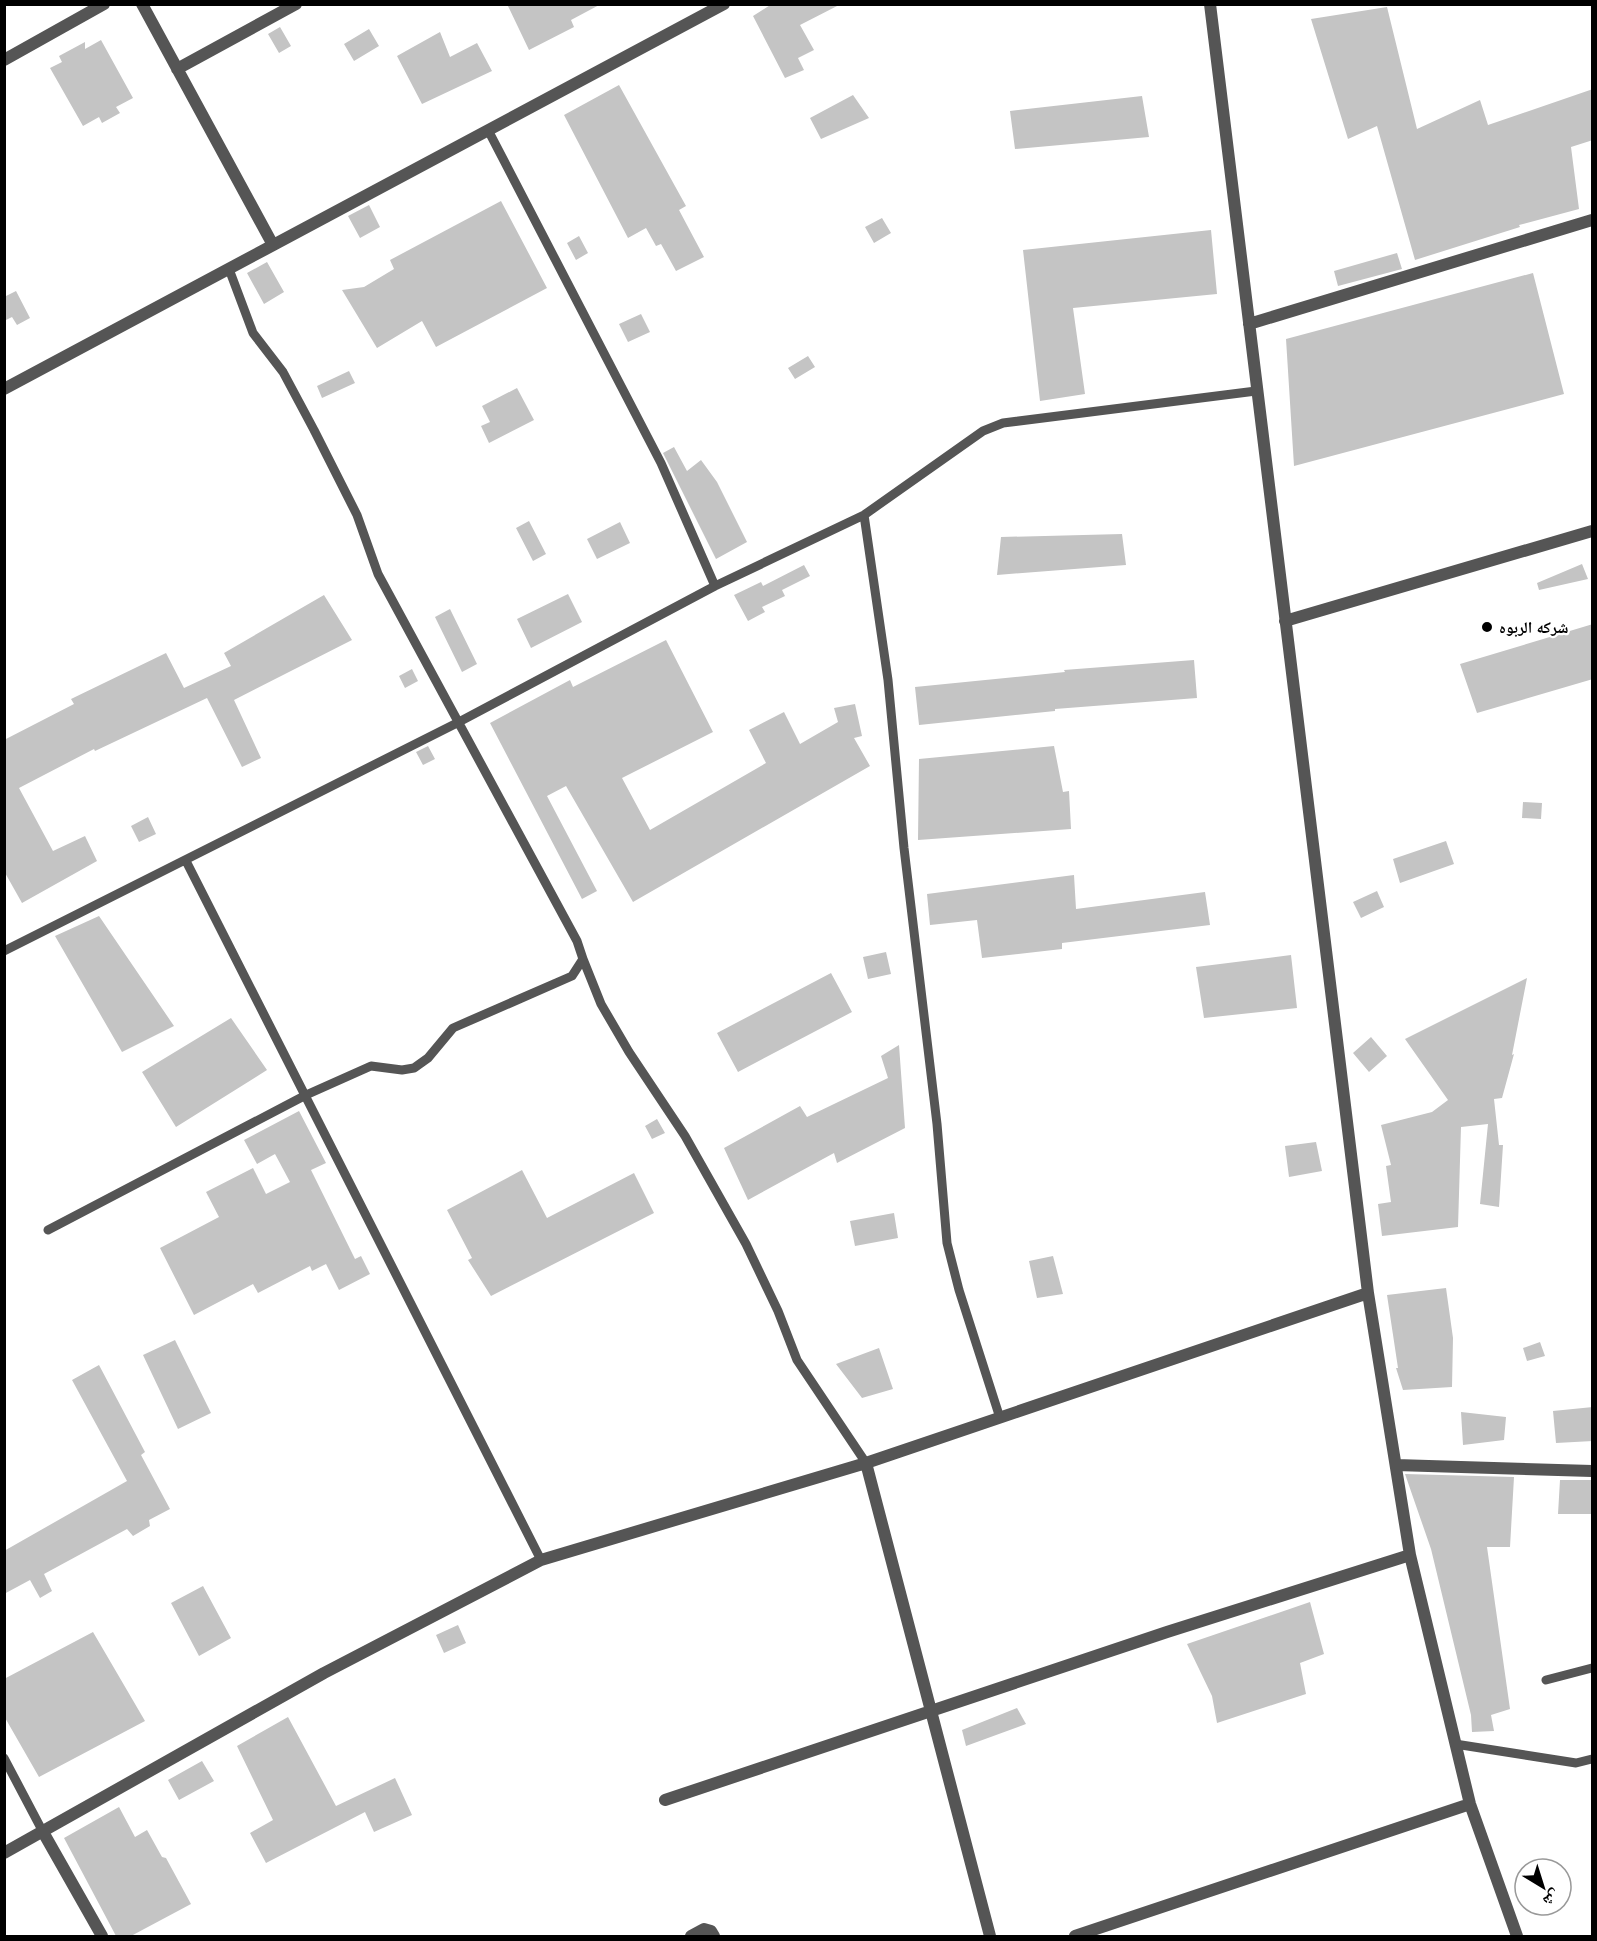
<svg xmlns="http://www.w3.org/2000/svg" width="1597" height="1941" font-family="'PT Sans','Noto Naskh Arabic',sans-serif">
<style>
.building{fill:#c4c4c4}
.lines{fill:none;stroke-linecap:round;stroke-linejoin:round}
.service{stroke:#555;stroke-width:9}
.minor{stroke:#555;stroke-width:12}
.poi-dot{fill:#000;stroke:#fff;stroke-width:2}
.labels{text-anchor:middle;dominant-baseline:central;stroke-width:4.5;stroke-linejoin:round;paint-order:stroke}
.poi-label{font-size:16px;font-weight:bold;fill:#000;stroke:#fff;text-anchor:start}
</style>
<rect width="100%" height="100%" fill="#fff"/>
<path class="building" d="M507,4H601L571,20L574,27L529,50Z
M772,4H841L800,25L814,50L798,58L804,70L785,78L753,16Z
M1387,7L1417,129L1480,100L1488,125L1593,89V140L1571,147L1579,209L1519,225L1520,227L1415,260L1377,126L1348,139L1311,19Z
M280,27L291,46L279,53L268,34Z
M369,29L379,46L354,61L344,44Z
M440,32L450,57L477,43L492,71L422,104L397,56Z
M101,40L133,98L116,107L120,113L102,123L99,117L83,126L50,68L62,62L59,56L85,42V49Z
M619,85L686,206L679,210L704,257L676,271L661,244L656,246L646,228L628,238L564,115Z
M853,95L869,118L821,139L810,118Z
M1142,96L1149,137L1015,149L1010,111Z
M501,201L547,288L436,347L422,321L377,348L342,290L364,287L394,269L390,260Z
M369,205L380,227L360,238L348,216Z
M882,218L891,233L874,243L865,227Z
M1211,230L1217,294L1073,308L1085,394L1040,401L1023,250Z
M579,236L588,253L576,260L567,243Z
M1397,253L1402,269L1338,286L1334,271Z
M267,262L284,292L264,304L247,273Z
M1533,273L1564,394L1294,466L1286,339Z
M16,291L30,318L17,325L12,317L4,321V297Z
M641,314L650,332L628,342L619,324Z
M808,356L815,367L795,379L788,368Z
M349,371L355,383L322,398L317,386Z
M517,388L534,420L489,443L481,426L490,422L482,406Z
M674,447L687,471L701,460L717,482L747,542L716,559L663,453Z
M529,521L546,554L533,561L516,528Z
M620,522L630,543L597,559L587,539Z
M1122,534L1126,565L997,575L1001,537Z
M1582,564L1588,579L1539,590L1537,583Z
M804,565L810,576L782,590L785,596L762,607L765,612L748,621L734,595L761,582L763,586Z
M568,594L582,622L531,648L517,619Z
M324,595L352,640L234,700L261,758L242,767L207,698L95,751L94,749L19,788L53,851L85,836L97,861L22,903L4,871V740L74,704L71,699L166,653L184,688L231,666L224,653Z
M450,609L477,664L462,672L435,617Z
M1593,624V679L1477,713L1460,664Z
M666,640L713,732L622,778L650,830L766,763L749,730L784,712L800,744L838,722L834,708L855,704L862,736L854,738L870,766L633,902L566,786L547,796L597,891L582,899L490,723L570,680L573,687Z
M1194,660L1197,698L1055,709V711L919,725L915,687L1065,672L1064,670Z
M412,669L418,681L405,688L399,676Z
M428,746L435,759L423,765L416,752Z
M1054,746L1063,792L1069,791L1071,829L918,840L919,759Z
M1523,802L1542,803L1541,819L1522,818Z
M148,817L156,834L139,842L131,826Z
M1446,841L1454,864L1400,883L1393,859Z
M1074,875L1076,909L1205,892L1210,925L1062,943V949L982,958L977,920L930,925L927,894Z
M1377,891L1384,907L1361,918L1353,902Z
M99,916L174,1026L122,1052L55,936Z
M886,952L891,974L868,979L863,957Z
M1291,955L1297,1008L1204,1018L1196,967Z
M831,973L852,1012L738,1072L717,1033Z
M1527,978L1512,1055L1514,1054L1502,1098L1494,1099L1499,1145H1503L1499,1207L1480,1204L1488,1124L1461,1127L1458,1227L1382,1236L1378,1204L1391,1202L1386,1166L1391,1165L1381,1125L1432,1112L1448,1100L1405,1039Z
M231,1018L267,1070L176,1127L142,1072Z
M1371,1037L1387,1056L1369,1072L1353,1053Z
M899,1045L905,1128L837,1163L834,1153L748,1200L724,1148L800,1106L807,1117L888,1078L881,1056Z
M299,1111L326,1163L311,1170L355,1259L361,1256L370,1274L339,1290L326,1264L312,1271L310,1266L258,1293L253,1284L194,1315L160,1248L219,1217L206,1192L253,1168L266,1194L290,1182L275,1154L257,1164L244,1140Z
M657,1119L665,1133L652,1139L645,1126Z
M1316,1142L1322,1171L1289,1177L1285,1146Z
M522,1170L547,1218L634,1173L654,1213L491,1296L468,1260L472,1258L447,1210Z
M894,1213L898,1238L855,1246L850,1221Z
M1053,1256L1063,1294L1037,1298L1029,1261Z
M1446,1288L1453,1338L1452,1387L1403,1390L1396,1368H1398L1387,1295Z
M175,1340L211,1413L178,1429L143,1355Z
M1540,1342L1545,1356L1527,1361L1523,1348Z
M879,1348L893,1389L862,1398L836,1364Z
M99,1365L145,1452L141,1455L170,1509L149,1520L150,1526L133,1536L127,1529L44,1574L52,1591L40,1598L30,1580L4,1594V1551L127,1481L72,1380Z
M1593,1407V1441L1556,1443L1553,1411Z
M1461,1412L1506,1417L1504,1440L1463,1445Z
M1405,1474L1514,1477L1510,1547H1487L1510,1709L1491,1715L1494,1731L1472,1732L1471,1715L1431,1549Z
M1560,1480H1593V1514H1558Z
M203,1586L231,1638L199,1656L171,1603Z
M1310,1602L1324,1654L1300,1663L1306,1694L1217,1723L1212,1696L1187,1644Z
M458,1625L466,1643L444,1653L436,1635Z
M93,1632L145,1721L39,1777L4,1716V1679Z
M1017,1708L1026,1724L966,1746L962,1730Z
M288,1717L336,1806L395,1778L412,1815L374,1832L365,1812L266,1863L250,1833L273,1820L237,1746Z
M202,1761L214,1781L179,1800L168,1780Z
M119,1807L135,1837L147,1830L162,1857L166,1858L191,1904L131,1936H116L64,1838Z"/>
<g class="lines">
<path class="service" d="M488,130L661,463L715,586
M864,515L888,680L904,848L937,1124L947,1243L959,1290L1000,1418
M186,861L541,1560
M4,951L457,723L715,586L864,515L983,431L1003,423L1256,391
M583,959L601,1004L629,1052L685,1136L746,1244L778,1311L797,1360L866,1463
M48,1230L306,1095L371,1066L402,1070L414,1068L428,1058L453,1028L572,976L583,959L577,941L378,574L357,515L314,430L283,372L253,333L229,269
M1546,1680L1592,1668
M1455,1744L1576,1763L1592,1759
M4,1758L43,1832"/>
<path class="minor" d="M142,4L273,245
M1210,4L1368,1293L1410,1555L1470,1804L1517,1936
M4,60L104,4
M177,69L296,4
M1249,324L1592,220
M4,389L724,4
M1285,621L1592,531
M866,1463L990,1936
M1396,1465L1592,1471
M665,1800L1167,1632L1410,1555
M43,1832L102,1936
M4,1853L324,1673L541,1560L866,1463L1368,1293
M691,1936L704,1929L711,1931L714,1936
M1075,1936L1470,1804"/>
</g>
<circle class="poi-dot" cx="1487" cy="627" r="6"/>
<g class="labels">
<g class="poi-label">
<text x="1499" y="627">شركه الربوه</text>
</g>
</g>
<rect width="1597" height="1941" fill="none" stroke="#000000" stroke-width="12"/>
<g transform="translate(1543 1887) rotate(142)"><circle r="28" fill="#ffffff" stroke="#999999" stroke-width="1.5"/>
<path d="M0-4.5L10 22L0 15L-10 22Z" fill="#000000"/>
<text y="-9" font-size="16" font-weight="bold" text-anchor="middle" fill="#000000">ش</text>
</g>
</svg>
